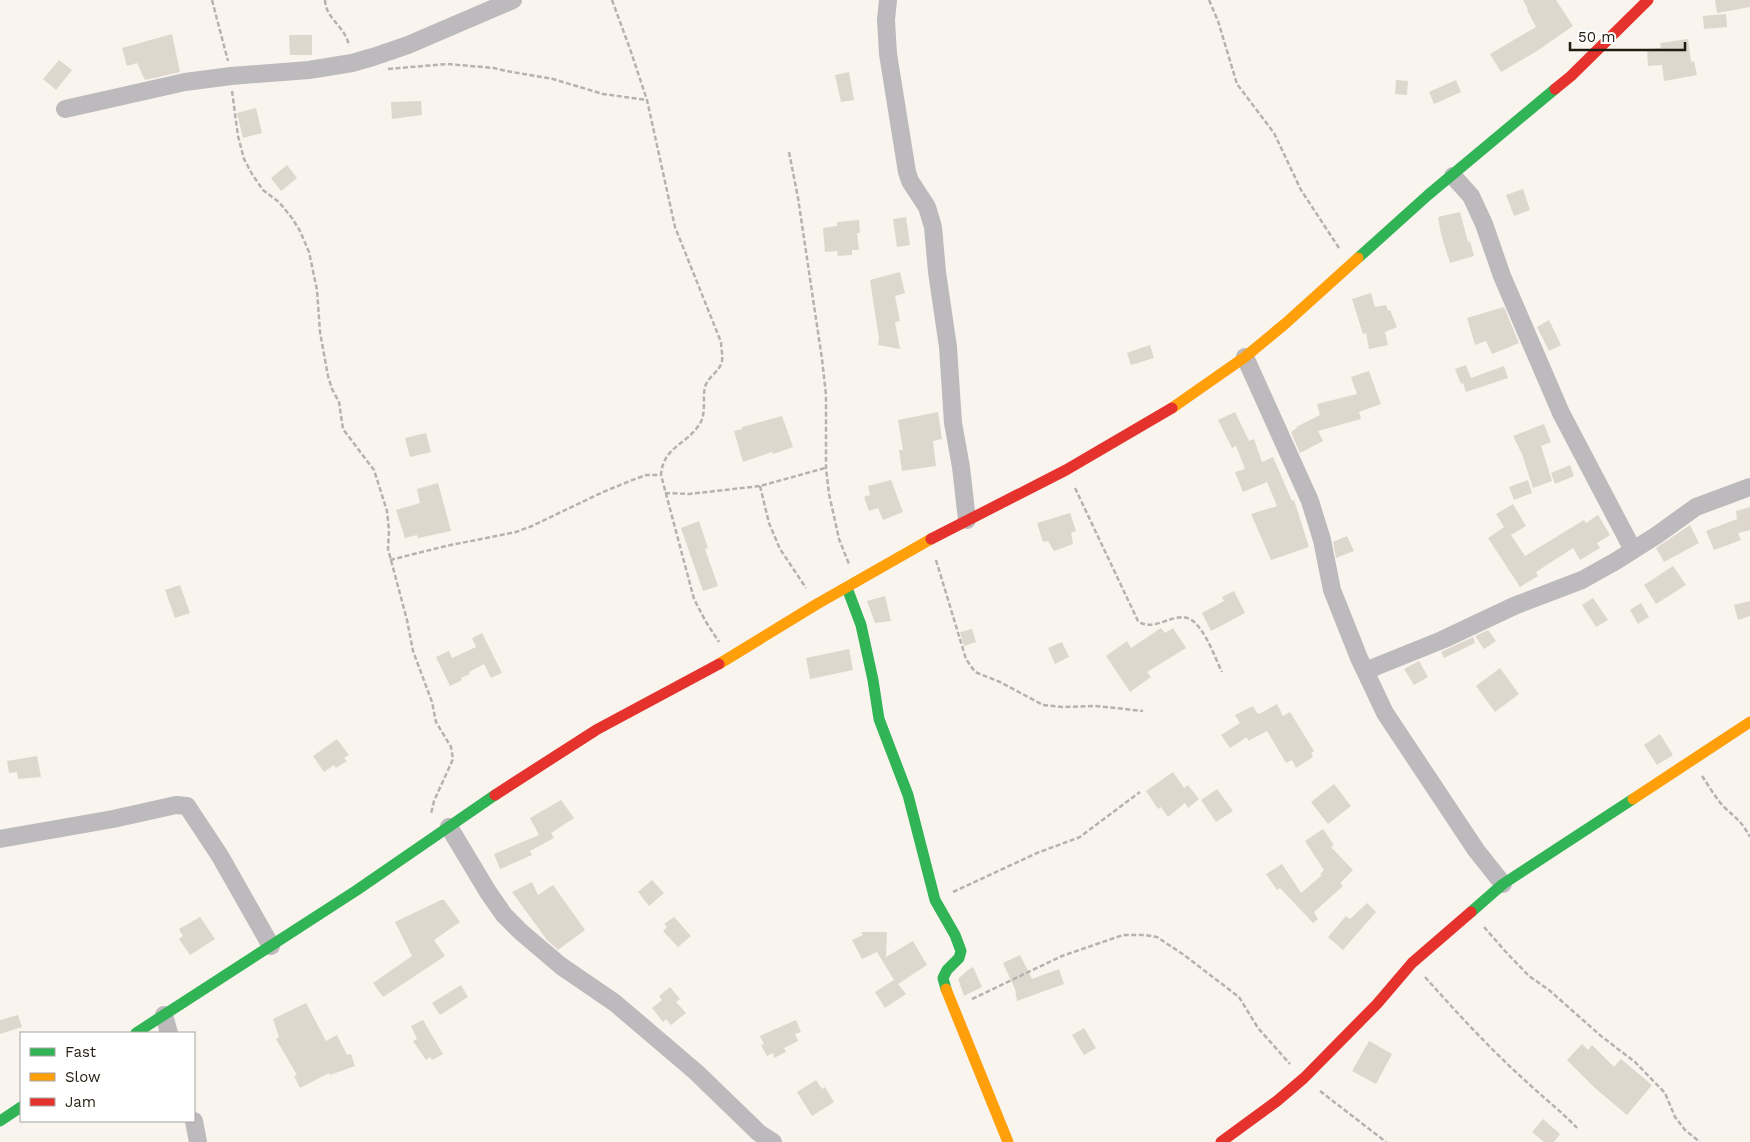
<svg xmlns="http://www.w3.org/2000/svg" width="1750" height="1142" font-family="'Work Sans',sans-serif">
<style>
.building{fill:#ddd7ce}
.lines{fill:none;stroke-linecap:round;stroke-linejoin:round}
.path{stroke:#b5b3b2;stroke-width:2.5;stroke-dasharray:5 2.5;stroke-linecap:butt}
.street{stroke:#bdbabd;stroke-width:18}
.fast{stroke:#30b455;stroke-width:11}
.slow{stroke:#ff9f0a;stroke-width:11}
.jam{stroke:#e5322d;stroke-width:11}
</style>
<rect width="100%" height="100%" fill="#f9f4ed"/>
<path class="building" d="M1523,0H1556L1573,26L1537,51L1501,72L1490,54L1536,27L1527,10L1528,9Z
M1715,0H1750V7L1717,13Z
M1726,14L1727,27L1704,29L1703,16Z
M172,34L180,72L145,80L137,63L127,66L122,48Z
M289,35H312V55H290Z
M1688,39L1691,62L1694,61L1697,75L1664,81L1662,65L1648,66L1647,49L1661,48L1660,43Z
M59,60L72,70L56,90L43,79Z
M849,72L854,100L841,102L835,75Z
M1396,80L1408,81L1407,95L1395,94Z
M1456,80L1461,92L1434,104L1429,92Z
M421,101L422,115L392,119L391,102Z
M256,108L262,133L243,138L237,113Z
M287,165L297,178L281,191L271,178Z
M1523,189L1530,210L1514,216L1506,195Z
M1460,212L1468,242L1470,241L1474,256L1450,263L1441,234L1438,217Z
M906,217L910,245L897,247L893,219Z
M859,220L860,233H857L859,250H852V255L838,256L837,251L825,252L823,228L837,226V222Z
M900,272L905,293L895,296L900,321L895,322L900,349L878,345L879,339L870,280Z
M1371,293L1375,307L1386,305L1388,311L1390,310L1397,327L1385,332L1388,345L1369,349L1366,333L1363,334L1352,299Z
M1504,307L1519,343L1492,354L1486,341L1475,345L1467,318Z
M1549,320L1561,345L1549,351L1537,327Z
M1150,345L1154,358L1131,365L1127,353Z
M1466,365L1471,378L1504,366L1508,378L1466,392L1463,383L1461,384L1455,369Z
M1369,371L1381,404L1359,412L1361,419L1318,431L1323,441L1300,453L1291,432L1297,428L1296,427L1320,415L1317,404L1357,394L1351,377Z
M938,412L942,439L933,441L936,466L902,471L899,450H903L898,420Z
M1235,412L1249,441L1254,439L1262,462L1273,457L1292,501L1294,500L1309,547L1271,560L1251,514L1277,506L1267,482L1243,492L1235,472L1245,469L1236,446L1232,448L1218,420Z
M782,416L793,447L773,454L772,452L743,462L734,431L742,429V427Z
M1544,424L1551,442L1541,446L1552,481L1533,488L1522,454L1513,436Z
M426,433L431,452L410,457L405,438Z
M1570,465L1574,476L1555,484L1551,473Z
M891,480L903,512L883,520L878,508L869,511L864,497L870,495L868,486Z
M1528,480L1532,493L1514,500L1509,487Z
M438,483L451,531L418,538L417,535L405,538L396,510L420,503L417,489Z
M1513,504L1526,526L1511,535L1525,556L1584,520L1586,523L1598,515L1610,535L1597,543L1600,548L1580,560L1573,548L1536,572L1538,576L1520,587L1488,538L1504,527L1496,514Z
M1750,507V530L1738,533L1741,540L1714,550L1706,531L1737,519L1736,511Z
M1070,513L1076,531L1071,533L1073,544L1054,551L1048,541L1043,542L1037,523Z
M699,521L708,548L705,549L718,586L703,591L681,528Z
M1690,525L1699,543L1664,562L1656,548Z
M1347,536L1354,551L1336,558L1333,542Z
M1673,566L1686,585L1656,604L1644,585Z
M180,585L190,613L175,618L165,590Z
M1234,591L1245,613L1211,631L1202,613L1224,601L1222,597Z
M885,596L891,621L875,623L867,601Z
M1593,598L1608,620L1596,627L1582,605Z
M1750,601V616L1738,620L1734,605Z
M1641,603L1649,617L1638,624L1630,610Z
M1161,628L1165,633L1173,628L1186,648L1147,672L1151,677L1130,692L1106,656L1127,641L1131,648Z
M972,629L976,642L964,646L960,632Z
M1488,630L1496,641L1484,649L1475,636Z
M482,633L502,673L491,678L484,664L469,672L470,674L461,678L462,680L450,686L436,657L449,651L452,658L476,647L472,638Z
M1473,637L1475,643L1444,658L1441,652Z
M1062,642L1069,657L1055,664L1048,648Z
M849,649L853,670L810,679L806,658Z
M1419,661L1428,677L1414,685L1404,669Z
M1500,668L1519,694L1495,712L1476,686Z
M1277,704L1283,716L1290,712L1314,751L1311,753L1313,757L1296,768L1292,760L1286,763L1267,731L1248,741L1247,737L1230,748L1221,735L1240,723L1235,715L1253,706L1257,713H1258L1259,714Z
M1660,734L1673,755L1657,765L1644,745Z
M337,739L349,755L344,758L347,761L336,768L334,765L324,772L313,756Z
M37,756L41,777L18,779L17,772L9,773L7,761Z
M1173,772L1184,788L1188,785L1199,799L1188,808L1185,803L1168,817L1161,807L1158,809L1146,791Z
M1334,784L1351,806L1328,824L1311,802Z
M1217,789L1233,811L1216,822L1201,800Z
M561,800L574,818L551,833L554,838L530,851L532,855L500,869L494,854L539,835L530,818Z
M1323,829L1334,845L1331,847L1353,870L1340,883L1343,886L1314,912L1318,919L1313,923L1280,888L1277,890L1266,874L1282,864L1301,893L1322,875L1320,874L1324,870L1305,841Z
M652,880L664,893L649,906L638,892Z
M532,882L538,895L553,885L585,930L558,950L547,940L512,892Z
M441,900H444L460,922L434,940L445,956L383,997L373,983L412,956L395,922Z
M1367,903L1376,912L1343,950L1328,937L1346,916L1350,919Z
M200,917L215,939L190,955L179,939L183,936L179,929Z
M674,917L691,936L678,947L663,931L667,927L664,924Z
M861,932H887L886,957L913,941L927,965L898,984L906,994L885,1008L875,992L894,980L877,952L862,959L852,940L863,935Z
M1020,955L1032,979L1059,969L1064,984L1017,1001L1015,989L1003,963Z
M973,967L982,987L964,996L958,979L968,970Z
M461,985L468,997L440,1015L432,1003Z
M670,987L680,999L676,1002L686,1013L671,1025L666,1019L663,1022L652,1008L662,1000L659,996Z
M306,1003L326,1041L337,1035L347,1055L351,1054L355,1066L330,1075L329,1073L300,1088L294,1076L297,1075L276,1039L279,1037L273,1019Z
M18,1015L22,1027L0,1034V1020Z
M423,1020L443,1054L432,1060L430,1057L426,1060L413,1041L417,1039L411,1026Z
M796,1020L801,1032L795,1034L798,1041L784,1048L786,1052L774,1058L773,1053L767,1056L761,1045L764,1044L760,1036Z
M1084,1028L1096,1048L1084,1055L1072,1035Z
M1369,1041L1392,1054L1376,1084L1352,1071Z
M1582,1044L1588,1050L1592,1045L1614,1067L1621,1059L1652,1085L1627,1115L1596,1089L1567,1060Z
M816,1080L822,1089L825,1087L834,1102L812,1116L797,1092Z
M1543,1119L1560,1134L1554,1142H1544L1532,1132Z"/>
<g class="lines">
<path class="path" d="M212,0L228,61
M325,0C326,20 345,25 349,46
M612,0L630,49L647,100L675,227L721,342C721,348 723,355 722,361C720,372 708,376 705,387C702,399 707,414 699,425C686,445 663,447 661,475L694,599L706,622L719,642
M1209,0L1218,21L1237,84L1274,133L1301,190L1339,248
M388,69L447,64L494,68L506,71L553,79L603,94L647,100
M232,91L238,136L244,159L252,174L263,190L279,202L292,218L300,231L309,252L317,290L320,332L328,376L332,389L339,402L343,429L374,470L387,511L389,530L388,549L407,620L413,651L432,702L436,722L451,747L453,759L434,801L431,814
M789,152L798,198L822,359L826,395V468L829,494L839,539L849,564
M760,486L769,523L780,549L806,588
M1075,488L1138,621C1154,634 1177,608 1193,621C1207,633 1214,656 1222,672
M665,493L689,494L760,486L825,468
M390,560L446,546L516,532L532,526L603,492L630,481L646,475H661
M936,560L966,659L975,672L1000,682L1043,705L1062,707L1096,706L1143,711
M1702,776C1709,786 1716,799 1725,808C1737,819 1742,822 1750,837
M953,892L1037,853L1080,837L1140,792
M1484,927L1505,951L1529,976L1549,990L1601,1036L1635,1062L1665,1093L1675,1117L1685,1130L1700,1142
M1425,977C1458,1014 1492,1051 1529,1084C1545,1099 1562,1112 1577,1128
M972,999L1062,956L1123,935H1145L1157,937L1184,955L1239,997L1258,1028L1290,1064
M1320,1091L1386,1142"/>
<path class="street" d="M888,0L886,20L888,54L907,172L910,181L927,207L933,227L937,272L948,347L953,423L961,467L967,520
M65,109L185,82L231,76L309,70L352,63L373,57L408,45L513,0
M1453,176L1471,196L1484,224L1502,276L1561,413L1633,550
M1245,357L1310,501L1322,540L1332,590L1359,658L1385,713L1476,850L1503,884
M1365,671L1442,640L1514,606L1582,580L1616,561L1657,535L1696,507L1750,487
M449,827L488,892L504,915L521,932L561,966L615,1003L696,1072L759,1133L773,1142
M0,839L113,819L176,805L187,806L220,856L271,946
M164,1015L169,1033
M194,1121L198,1142"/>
<path class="fast" d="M1358,258L1428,195L1555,89
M847,588L861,625L873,680L879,719L908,795L935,900L955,935L961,951L959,958L947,970L943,978L946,989
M1471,912L1503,884L1633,799
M136,1033L357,890L495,795
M0,1121L21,1107"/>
<path class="slow" d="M1172,408L1245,357L1286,323L1358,258
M719,664L817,604L931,539
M1633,799L1750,722
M946,989L1008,1142"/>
<path class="jam" d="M1555,89L1571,76L1648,0
M931,539L1066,470L1172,408
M495,795L596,730L719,664
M1221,1142L1277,1101L1304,1078L1377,1004L1412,963L1471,912"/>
</g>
<rect x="20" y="1032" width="175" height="90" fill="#ffffff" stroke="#a7a49f"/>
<rect x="30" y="1048" width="25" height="8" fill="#30b455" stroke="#a7a49f"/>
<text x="65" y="1057" font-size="15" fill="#231c10">Fast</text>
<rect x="30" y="1073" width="25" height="8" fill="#ff9f0a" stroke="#a7a49f"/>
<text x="65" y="1082" font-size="15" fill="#231c10">Slow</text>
<rect x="30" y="1098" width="25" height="8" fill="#e5322d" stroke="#a7a49f"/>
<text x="65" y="1107" font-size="15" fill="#231c10">Jam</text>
<path d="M1570 42v8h115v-8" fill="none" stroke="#231c10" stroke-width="2.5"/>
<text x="1578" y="42" font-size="15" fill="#231c10" stroke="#ffffff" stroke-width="4" paint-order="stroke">50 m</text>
</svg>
